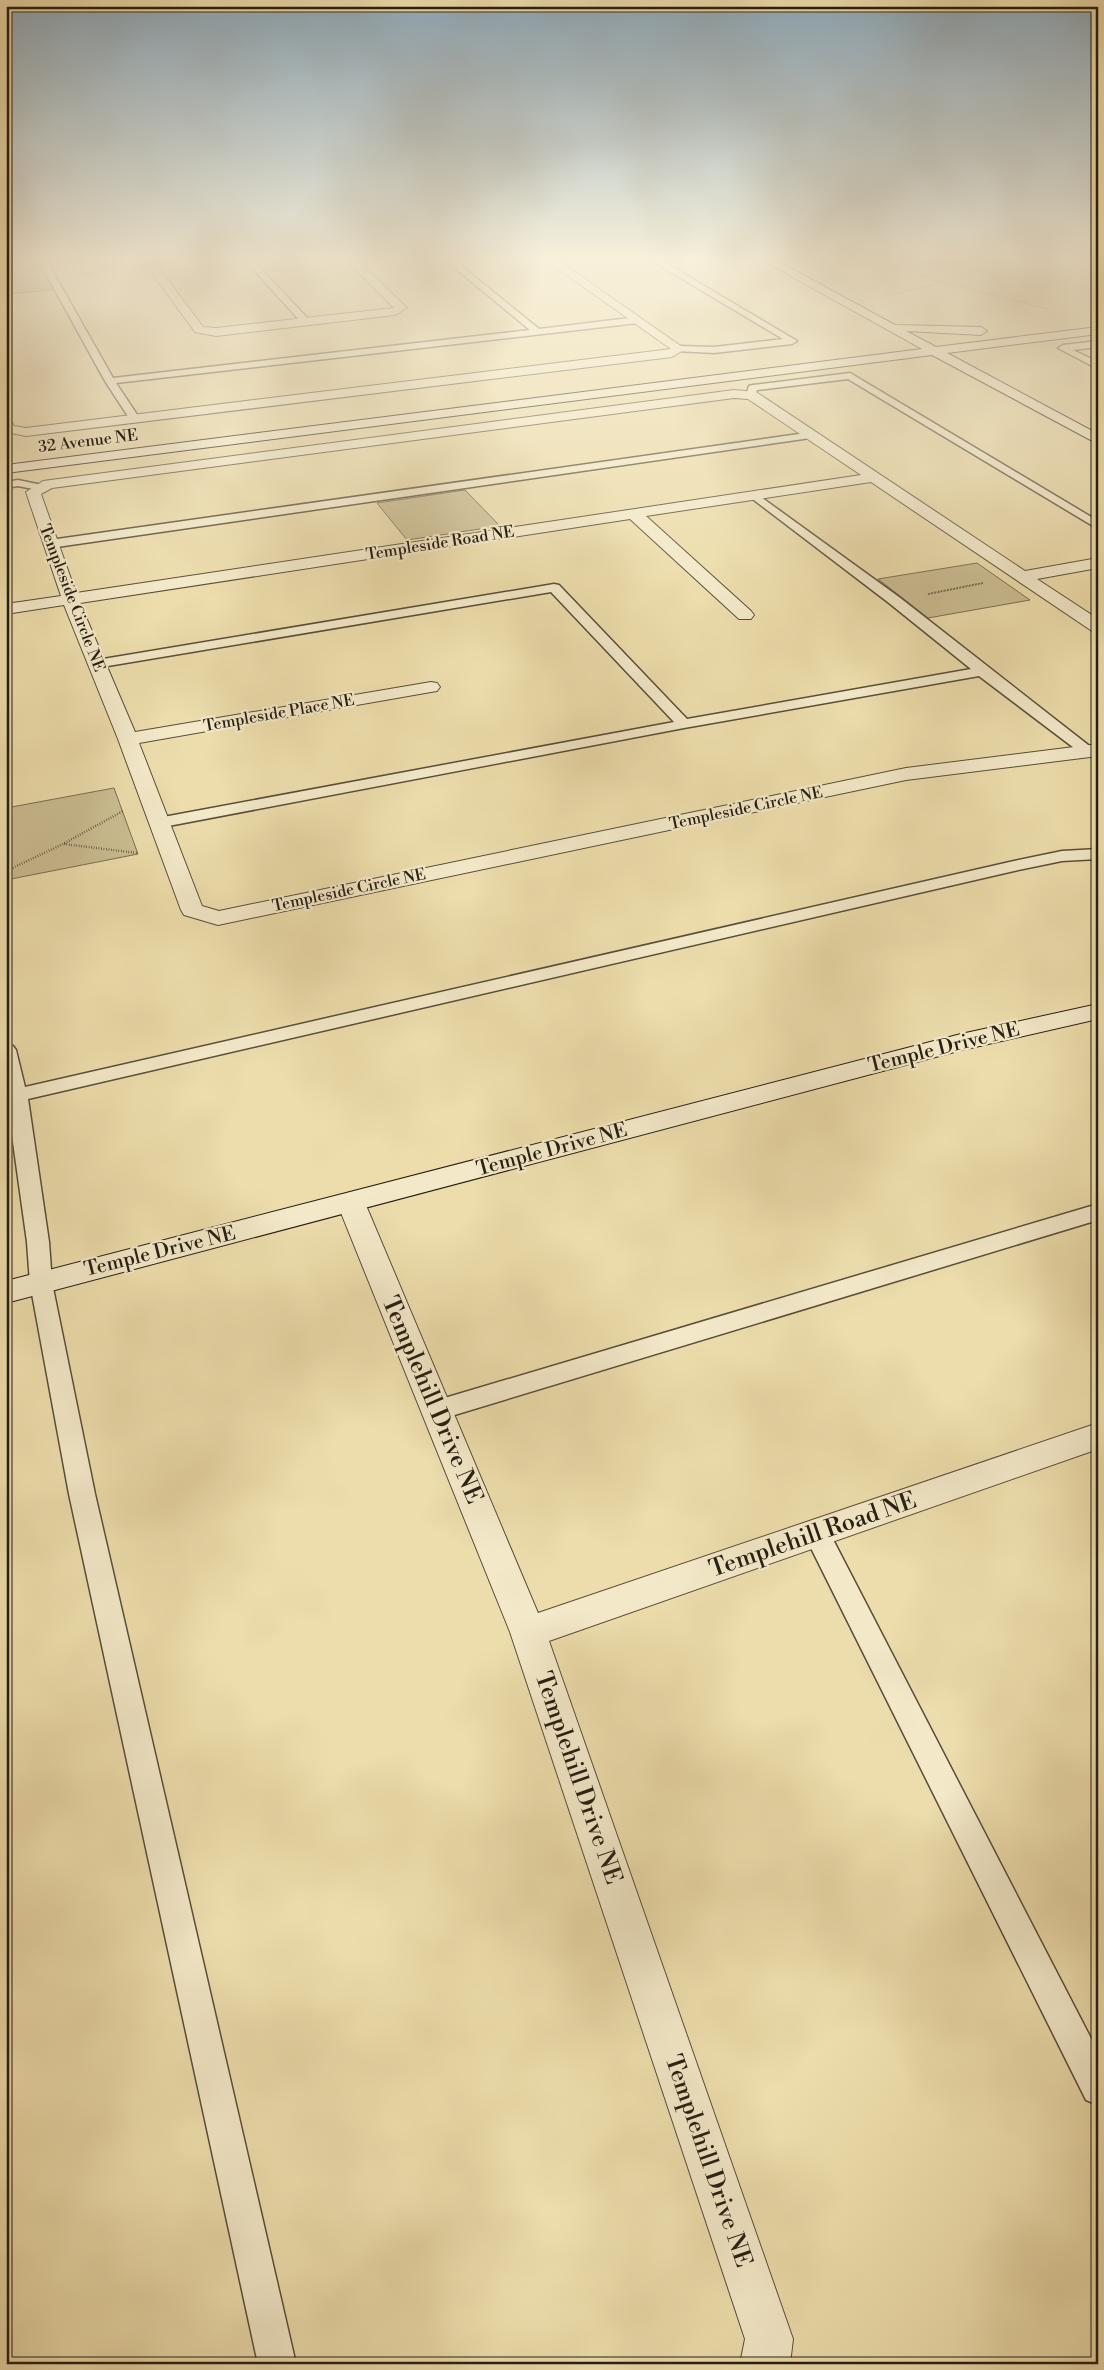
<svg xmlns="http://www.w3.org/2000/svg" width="1104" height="2370" font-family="'Libre Bodoni',serif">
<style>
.green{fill:#cbbd92;stroke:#786e52}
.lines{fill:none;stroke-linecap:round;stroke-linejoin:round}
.lane-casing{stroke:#584e39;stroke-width:3}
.street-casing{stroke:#584e39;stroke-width:2}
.secondary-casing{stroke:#261e13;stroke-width:2}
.path-far2{stroke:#261e13;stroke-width:1;stroke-dasharray:0.5 1;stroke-linecap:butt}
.path-far1{stroke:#261e13;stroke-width:2;stroke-dasharray:0.5 1;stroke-linecap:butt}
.path{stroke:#261e13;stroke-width:2.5;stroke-dasharray:0.5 2;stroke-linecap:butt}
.lane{fill:#f3e9c9;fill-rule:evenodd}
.street{fill:#f3e9c9;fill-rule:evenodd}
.secondary{fill:#f3e9c9;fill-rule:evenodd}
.labels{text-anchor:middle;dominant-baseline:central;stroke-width:4.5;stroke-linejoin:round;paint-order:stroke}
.far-street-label{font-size:16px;fill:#261e13;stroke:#f3e9c9}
.street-label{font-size:20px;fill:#261e13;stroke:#f3e9c9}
.near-street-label{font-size:24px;fill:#261e13;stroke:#f3e9c9}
</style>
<rect width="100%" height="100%" fill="#edddac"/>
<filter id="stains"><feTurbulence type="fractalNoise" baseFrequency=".004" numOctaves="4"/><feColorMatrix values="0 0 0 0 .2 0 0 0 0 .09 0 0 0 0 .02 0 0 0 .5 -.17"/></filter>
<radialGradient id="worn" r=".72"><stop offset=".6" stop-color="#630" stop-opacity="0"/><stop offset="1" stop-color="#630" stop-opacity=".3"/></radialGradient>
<path class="green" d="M41,267L53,290L6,294V270Z
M465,490L500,526L407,540L377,503Z
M977,563L1030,600L928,618L878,579Z
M114,788L138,854L6,880V808Z"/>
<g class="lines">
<g class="lane-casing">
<path id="lane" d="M36,256H44L113,378L530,330L440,256H449L539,329L638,317L642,320L638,323L116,383L140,419L135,422L131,421L105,381Z
M241,256H249L309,320V324H303Z
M644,256H654L797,341L792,344L714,353L676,351V347L679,346L714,347L783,339Z
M1098,341V347L1073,350L1098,362V369L1058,348L1063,345Z
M850,373L1098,521V529L848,379L757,390L755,397L751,398L746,395L749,386L753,385Z
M813,432L818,435L817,437L50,548L44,544L50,540Z
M18,480L42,485L44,487L38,490L18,486L6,488V482Z
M754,492L899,597L1092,748L1095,751L1092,754H1082L979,676L684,728L158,828L150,823L158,818L674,722L551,592L96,668L91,667L89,664L91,661L554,584L559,585L687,719L971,669L889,603L750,497V493Z
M1098,849V859L1062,861L1014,871L28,1099L49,1242L52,1283L95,1494L296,2364H258L69,1494L30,1283L27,1242L6,1092V1044L13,1046L16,1050L25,1087L1014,861L1062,851Z
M1098,1204V1220L438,1420L429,1417L426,1410L429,1403L438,1400Z
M817,1523L826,1526L1098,2052V2105L1086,2100L804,1534L808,1526Z"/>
</g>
<g class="street-casing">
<path id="street" d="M140,256H150L203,327L216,328L394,308L342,256H353L407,308L395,315L216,336L195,332Z
M540,256H552L685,349L672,357L26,436L6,432V420L11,421L14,426L26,428L671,349Z
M734,390L756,392L1025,571L1098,558V568L1037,579L1098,619V632L1092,631L871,482L646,516L751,611L754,615L751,619H739L630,519L80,603L135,732L431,682L437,683L440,687L437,691L431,692L139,743L202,906L219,911L906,768L1098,744V756L906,780L218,925L184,915L181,910L118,739L64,605L6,614V604L61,596L26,492L43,481ZM734,398L748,399L861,475L76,593L41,494L52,488Z
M351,1193L361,1196L365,1203L538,1613L1098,1423V1449L549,1641L793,2339L790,2364H740L745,2339L510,1632L337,1203L341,1196Z"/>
</g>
<g class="secondary-casing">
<path id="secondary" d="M755,256H768L895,325L981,327L987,331L981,335L906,331L936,347L1098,327V334L947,353L1098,434V444L932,355L6,473V465L922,349Z
M1098,1004V1019L962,1050L6,1303V1281L961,1034Z"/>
</g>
<path class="path-far2" d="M908,266L917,274L930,279L1048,309
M78,274L124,269
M6,281L25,279
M886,296L933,285L937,282"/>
<path class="path-far1" d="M928,594L983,583"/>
<path class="path" d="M64,844L137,853
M6,871L63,844L123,811"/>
<use href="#lane" class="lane"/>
<use href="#street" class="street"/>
<use href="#secondary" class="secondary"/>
</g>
<linearGradient id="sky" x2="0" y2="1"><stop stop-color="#8faabb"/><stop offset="0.44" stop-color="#f7f0da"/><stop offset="1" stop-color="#f7f0da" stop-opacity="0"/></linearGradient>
<rect width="1104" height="588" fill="url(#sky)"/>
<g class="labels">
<g class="far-street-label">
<text transform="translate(88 441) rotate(-7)">32 Avenue NE</text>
<text transform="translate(440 543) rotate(-9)">Templeside Road NE</text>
<text transform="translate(72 598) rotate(69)">Templeside Circle NE</text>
<text transform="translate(279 713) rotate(-10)">Templeside Place NE</text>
<text transform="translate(746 808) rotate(-12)">Templeside Circle NE</text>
<text transform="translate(349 890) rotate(-12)">Templeside Circle NE</text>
</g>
<g class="street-label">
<text transform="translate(944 1048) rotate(-14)">Temple Drive NE</text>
<text transform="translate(552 1150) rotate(-15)">Temple Drive NE</text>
<text transform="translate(160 1252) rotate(-14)">Temple Drive NE</text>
</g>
<g class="near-street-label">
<text transform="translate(432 1400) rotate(67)">Templehill Drive NE</text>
<text transform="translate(813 1535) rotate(-19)">Templehill Road NE</text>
<text transform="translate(578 1778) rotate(71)">Templehill Drive NE</text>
<text transform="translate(708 2161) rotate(71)">Templehill Drive NE</text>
</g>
</g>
<rect width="1104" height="2370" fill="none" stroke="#edddac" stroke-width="25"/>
<rect x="8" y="8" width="1089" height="2355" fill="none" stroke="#261e13" stroke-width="2.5"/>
<rect x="12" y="12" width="1079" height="2345" fill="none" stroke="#261e13"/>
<rect width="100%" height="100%" filter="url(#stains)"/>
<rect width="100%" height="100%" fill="url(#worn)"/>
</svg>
